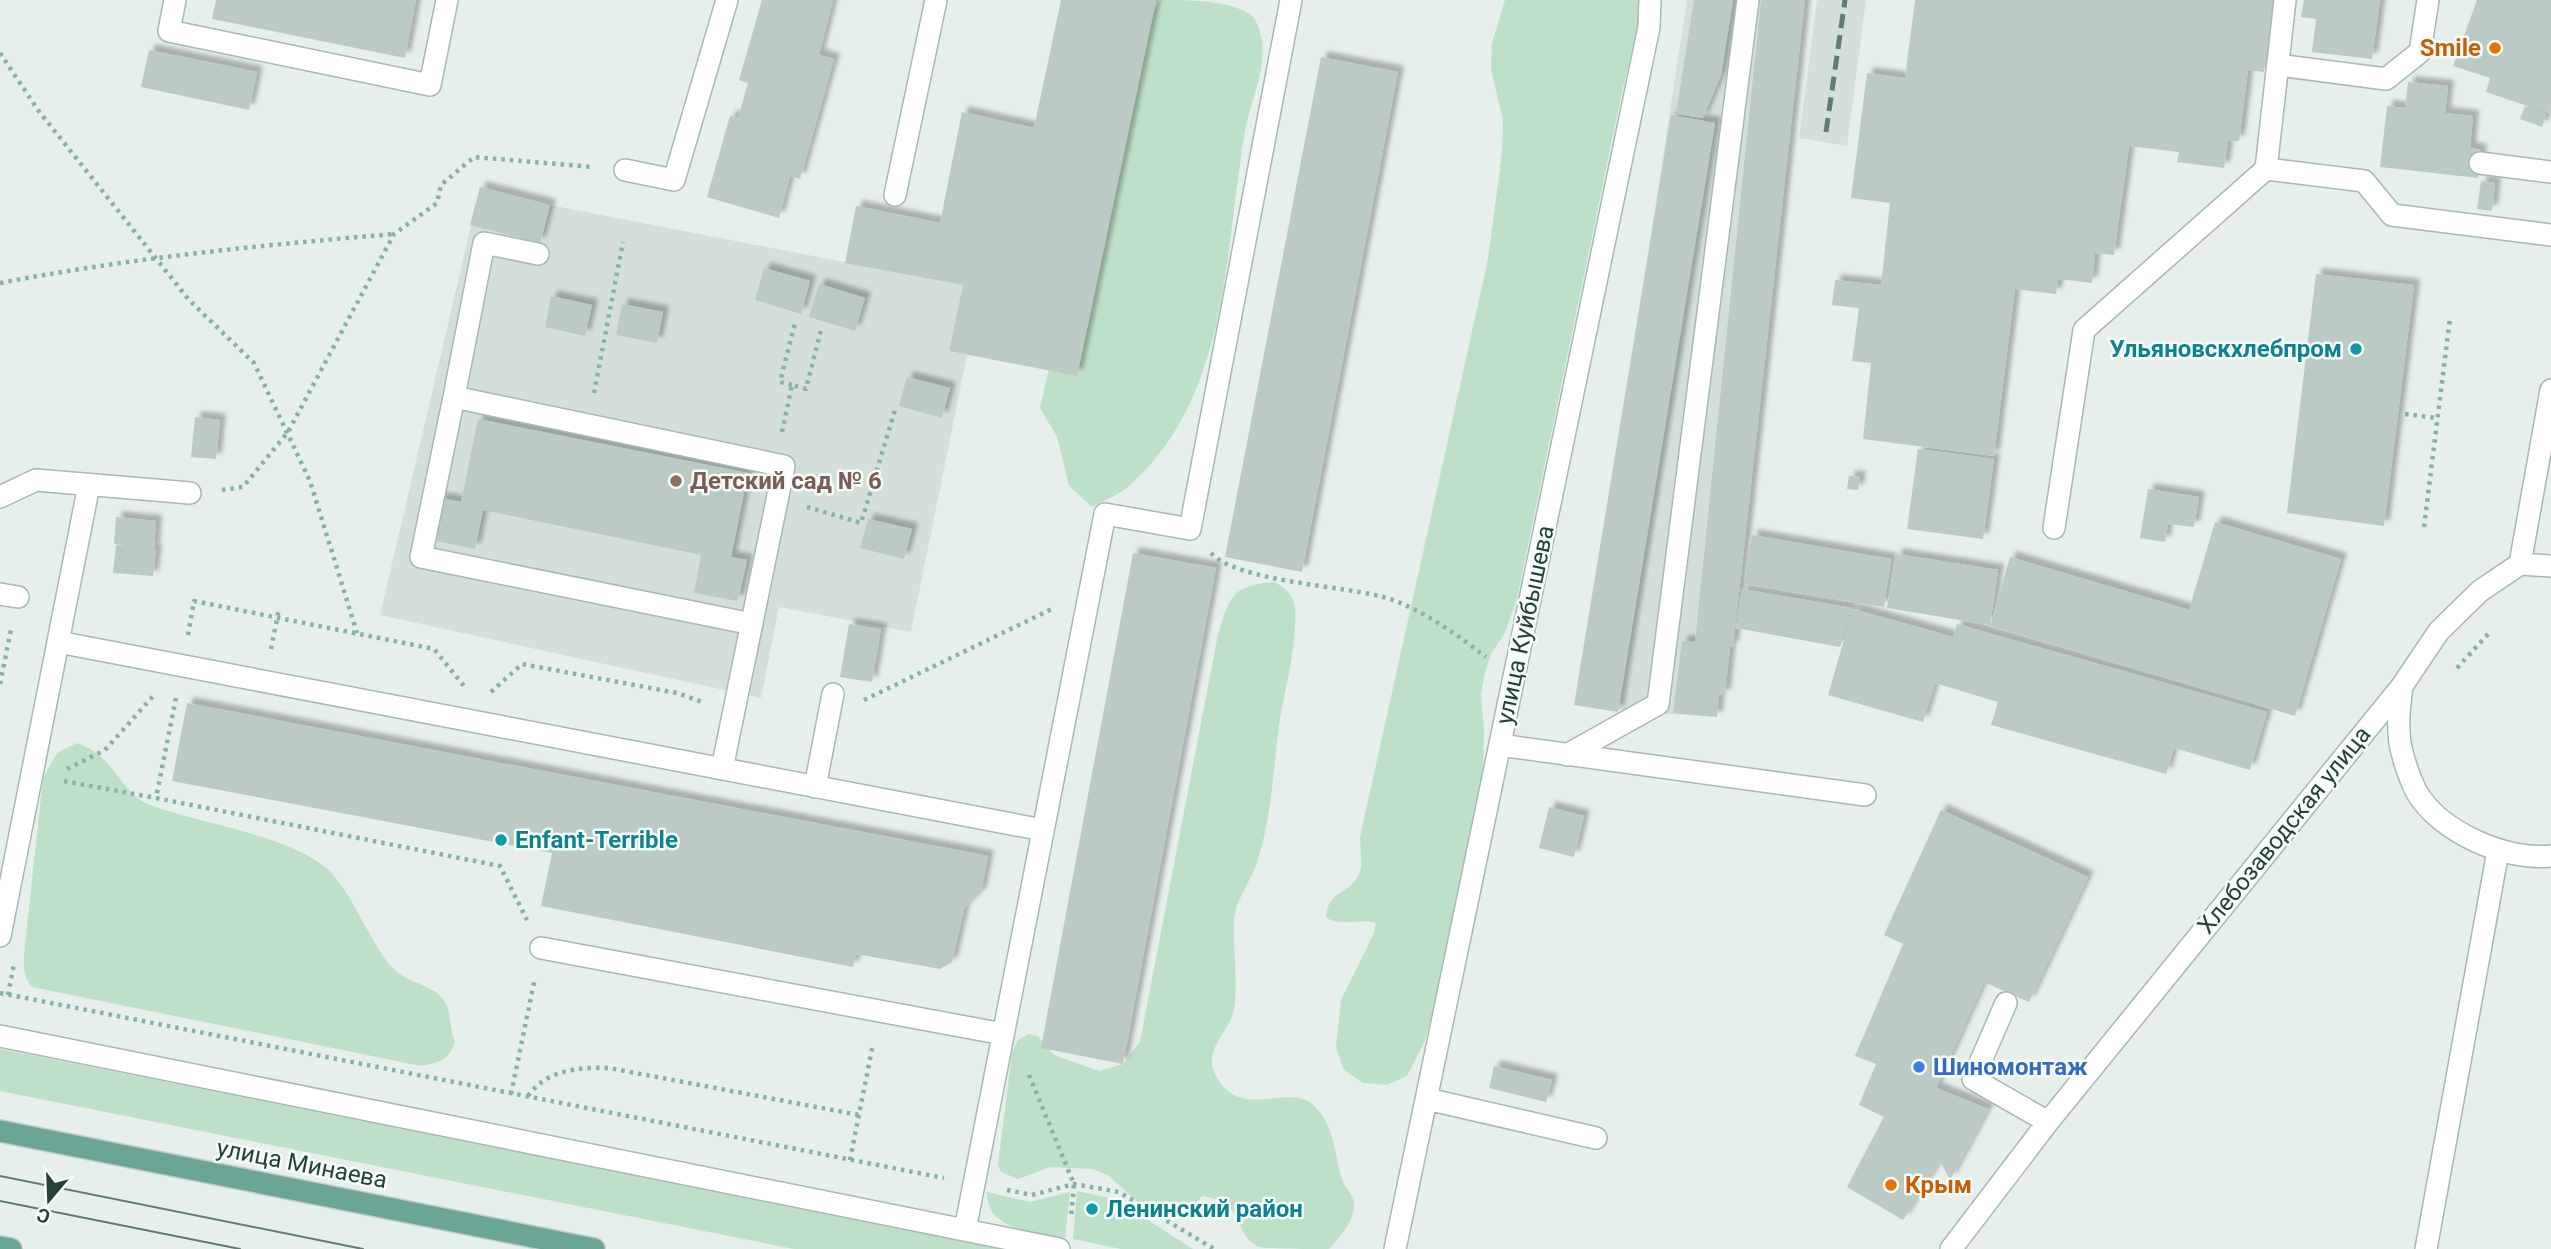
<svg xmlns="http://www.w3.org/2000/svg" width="2551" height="1249" font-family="Roboto,sans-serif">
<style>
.built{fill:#d4dfda}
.green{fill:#bfe0c8}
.building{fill:#bbcac4;filter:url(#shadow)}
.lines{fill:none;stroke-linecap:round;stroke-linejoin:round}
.minor-casing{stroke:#a8b8b2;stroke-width:24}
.major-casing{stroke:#c2cac8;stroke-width:24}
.path{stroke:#86b3a5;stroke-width:4.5;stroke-dasharray:3.5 5;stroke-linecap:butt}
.minor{stroke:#fff;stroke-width:21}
.major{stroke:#6aa596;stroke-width:21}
.tram{stroke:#5f7d75;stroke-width:2}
.rail{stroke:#5f7d75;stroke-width:5;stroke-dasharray:14 7;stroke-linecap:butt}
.food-dot{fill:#e8710a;stroke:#f7fbf9;stroke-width:2.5}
.culture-dot{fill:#0f9aa8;stroke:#f7fbf9;stroke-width:2.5}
.education-dot{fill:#8d6e63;stroke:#f7fbf9;stroke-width:2.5}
.shop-dot{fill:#3f7fe0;stroke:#f7fbf9;stroke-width:2.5}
.labels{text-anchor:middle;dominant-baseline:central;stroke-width:5;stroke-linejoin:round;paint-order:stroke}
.food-label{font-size:24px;font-weight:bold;fill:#c56008;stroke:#f7fbf9;text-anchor:end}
.culture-label{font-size:24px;font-weight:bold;fill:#0d838f;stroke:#f7fbf9;text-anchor:start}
.education-label{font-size:24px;font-weight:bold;fill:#785e54;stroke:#f7fbf9;text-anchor:start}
.street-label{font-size:24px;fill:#24423a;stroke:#f7fbf9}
.shop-label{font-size:24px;font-weight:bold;fill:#366cbe;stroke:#f7fbf9;text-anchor:start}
</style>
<defs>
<filter id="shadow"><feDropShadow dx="6" dy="-6" stdDeviation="2" flood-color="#0004"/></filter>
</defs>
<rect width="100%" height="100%" fill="#e6efeb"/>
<path class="built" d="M1687,0H1805L1733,647H1730L1725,695H1719L1717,717L1626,711L1579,703Z
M1817,0H1866L1847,146L1799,138Z
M480,187L550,205L963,285L949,351L967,355L911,632L779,607L761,698L380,615Z"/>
<path class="green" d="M1160,0C1188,0 1237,0 1254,18C1275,54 1252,94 1245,131C1224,252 1230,397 1129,486C1119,495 1104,500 1092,507L1069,486L1057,437L1040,408L1056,337L1137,38Z
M1505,0H1644L1622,92L1517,598L1505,633L1492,652L1485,672L1481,695L1484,730L1483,787L1441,986L1424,1043L1407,1076L1387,1085L1363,1083L1344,1070L1336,1047L1341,1000L1374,933L1376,923C1358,918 1343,927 1326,918C1328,889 1347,896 1358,876C1364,866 1360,849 1360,837L1488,259L1502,153L1503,120L1491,69L1492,43Z
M1274,582C1286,588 1294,595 1295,609C1297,646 1286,684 1280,719C1273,767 1272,820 1256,865C1249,885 1234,902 1234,924C1233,950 1239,991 1233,1013C1227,1034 1202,1052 1216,1076C1243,1125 1292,1077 1318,1110C1335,1130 1335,1156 1342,1180C1345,1187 1353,1195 1354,1203C1355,1220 1340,1237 1329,1249C1313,1249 1272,1249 1259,1247C1232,1234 1247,1203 1202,1196L1184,1217L1163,1219L1140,1204L1109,1176L1092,1169L1051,1167L1018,1179L1001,1172L998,1165L1012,1053L1018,1040L1028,1034L1038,1036L1054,1055L1099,1071L1123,1064L1140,1042L1218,634C1231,594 1232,586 1274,582Z
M77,743C117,757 119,792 148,804C197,824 302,836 335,877C356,903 368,936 388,963C405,984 426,981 441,997C453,1009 448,1027 455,1041C449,1061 440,1062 421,1066L32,987C21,974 24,961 25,945L43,778L57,753Z
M0,1049L1013,1249H794L0,1091Z
M1077,1191L1115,1199L1193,1249H1121L1073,1239Z
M987,1192L1030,1202L1070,1192L1065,1238C1037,1233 986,1231 987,1192Z"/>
<path class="building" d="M216,0H416L405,58L212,19Z
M762,0H833L819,55L834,59L800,179L790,176L779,218L707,197L730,116L738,118L748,83L739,80Z
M1061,0H1156L1077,376L949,351L963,285L845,263L856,206L940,223L962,112L1034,128Z
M1694,0H1733L1721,75L1703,118L1676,114Z
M1761,0H1805L1733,647H1730L1725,695H1719L1717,717L1673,713L1682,641L1695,642Z
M1915,0H2274L2264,72L2248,70L2239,141H2228L2224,168L2177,162L2179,152L2129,146L2114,255L2095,253L2092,283L2058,279L2056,294L2015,289L1994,456L1863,439L1871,363L1852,361L1859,308L1832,305L1835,280L1881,285L1890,203L1851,198L1867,73L1905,78Z
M2304,0H2380L2372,59L2312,52L2316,19L2301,17Z
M2477,0H2551V104L2548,113L2486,92L2490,78L2453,66Z
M149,50L257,72L249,110L141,87Z
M1321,57L1398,72L1302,572L1225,557Z
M2408,82L2448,86L2445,113L2473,116L2470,148L2481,150L2478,178L2380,167L2387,106L2405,108Z
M2525,106L2546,114L2542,127L2520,119Z
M1671,115L1715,123L1618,712L1574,705Z
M2481,181L2495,183L2492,211L2477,209Z
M480,187L550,205L540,243L470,225Z
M764,268L810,281L801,314L755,300Z
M2316,274L2414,285L2384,526L2287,513Z
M819,284L865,298L855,331L809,317Z
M551,296L592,305L585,336L545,327Z
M622,304L663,312L657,343L616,335Z
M907,377L950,388L942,418L899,406Z
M195,417L220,420L216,459L191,457Z
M478,419L748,473L731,557L747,560L738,601L694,593L701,555L483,510L475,549L431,540L440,498L461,502Z
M1918,449L1994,459L1983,539L1907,529Z
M1849,476L1860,477L1858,490L1847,489Z
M2148,489L2199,497L2194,527L2168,524L2165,542L2140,538Z
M116,517L156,521L154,548L114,544Z
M868,519L912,529L904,559L860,548Z
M2215,522L2341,559L2295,716L1990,626L2010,557L2189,610Z
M1752,535L1891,559L1884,607L1744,584Z
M116,545L156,549L153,576L113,573Z
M1133,553L1216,568L1123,1064L1041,1048Z
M1896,554L1998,570L1990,625L1887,608Z
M1742,589L1852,608L1840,647L1736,628Z
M1853,609L1953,637L1957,624L2267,712L2250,770L2174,748L2166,774L1991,725L1998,702L1935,683L1923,722L1828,695Z
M849,624L881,629L872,682L840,677Z
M187,703L988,856L981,892L964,909L952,962L940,969L856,954L853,967L541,906L552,853L172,781Z
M1549,807L1584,816L1574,857L1539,848Z
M1941,810L2088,877L2029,1002L1984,982L1936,1088L1988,1109L1950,1180L1940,1161L1903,1220L1847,1187L1884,1117L1859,1105L1876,1064L1855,1056L1903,944L1884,935Z
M1494,1066L1552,1080L1546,1102L1489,1088Z"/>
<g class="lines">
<g class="minor-casing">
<path id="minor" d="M175,0L169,31L430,85L447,0
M2278,65L2386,79L2420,52L2428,0
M2480,163L2551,172
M2266,169L2364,181L2392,215L2551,235
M625,170L674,180L727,0
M895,195L936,0
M454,397L484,243L538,254
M0,497L36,480L190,493
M2054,528L2084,330L2266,169L2285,0
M2520,564L2551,566
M0,594L18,597
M58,642L89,485
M2402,686C2399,709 2396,733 2403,756C2406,767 2411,781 2416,791C2439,832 2506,861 2551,856
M1500,745L1865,795
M1567,755L1658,704L1748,0
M722,769L784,466L454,397L421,557L752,624
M815,787L833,694
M0,936L58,642L1043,830
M541,948L1003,1034
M2006,1003L1973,1079L2048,1122
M0,1036L1059,1249
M1427,1099L1596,1138
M965,1230L1105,514L1190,529L1291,0
M1395,1249L1649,27L1650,0
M1951,1249L2048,1122L2402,686L2439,631L2480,591L2520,564L2551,390
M2426,1249L2498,851"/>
</g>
<g class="major-casing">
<path id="major" d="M0,1131L594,1249
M0,1247L11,1249"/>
</g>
<path class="path" d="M0,53L38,110L189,300L254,363L310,481L357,633
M0,283C130,258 262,245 394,234
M792,385L780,382L795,323
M594,393L623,242
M2405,414L2437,418
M782,432L792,385L806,389L821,330
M222,490L243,487L288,432L394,234L437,203L441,185L474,157L593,167
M807,507L861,523L895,410
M2424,527L2450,318
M1211,553C1239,583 1347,585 1390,599C1425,611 1457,635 1486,657
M188,635L194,601L434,649L464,686
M271,649L279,609
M2457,668L2489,633
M0,684L11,629
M491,692L522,664L677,693L702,702
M176,698L156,798L500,866L527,920
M864,700L1052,609
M67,769L105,750L155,694
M64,781L156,798
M0,993L944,1178
M8,995L14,964
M1029,1075L1074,1184L1071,1218
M511,1094L535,978
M528,1096C546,1070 579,1067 609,1068L859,1115
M850,1160L873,1044
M1007,1190L1032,1195L1074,1184L1119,1192L1214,1249"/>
<use href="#minor" class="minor"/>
<use href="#major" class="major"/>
<path class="tram" d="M0,1176L363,1249
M0,1201L240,1249"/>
<path class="rail" d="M1826,132L1845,0"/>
</g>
<g class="food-dot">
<circle cx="2495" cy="48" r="7"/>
<circle cx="1891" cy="1185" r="7"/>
</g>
<g class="culture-dot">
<circle cx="2356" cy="349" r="7"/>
<circle cx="501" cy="840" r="7"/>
<circle cx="1092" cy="1209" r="7"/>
</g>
<circle class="education-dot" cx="676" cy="481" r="7"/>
<circle class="shop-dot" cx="1919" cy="1067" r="7"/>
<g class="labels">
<g class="food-label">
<text x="2481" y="48">Smile</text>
<text x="1905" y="1185" text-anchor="start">Крым</text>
</g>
<g class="culture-label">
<text x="2342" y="349" text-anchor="end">Ульяновскхлебпром</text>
<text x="515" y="840">Enfant-Terrible</text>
<text x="1106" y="1209">Ленинский район</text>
</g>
<g class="education-label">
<text x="690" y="481">Детский сад № 6</text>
</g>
<g class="street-label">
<text transform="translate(1525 625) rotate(-78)">улица Куйбышева</text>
<text transform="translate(2284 830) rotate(-51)">Хлебозаводская улица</text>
<text transform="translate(302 1164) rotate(11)">улица Минаева</text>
</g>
<g class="shop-label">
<text x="1933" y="1067">Шиномонтаж</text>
</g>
</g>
<g transform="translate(49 1200) rotate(199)" stroke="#f7fbf9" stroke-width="5" paint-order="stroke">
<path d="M0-5L12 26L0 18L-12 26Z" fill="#24423a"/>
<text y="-10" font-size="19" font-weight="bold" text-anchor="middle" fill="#24423a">С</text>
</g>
</svg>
